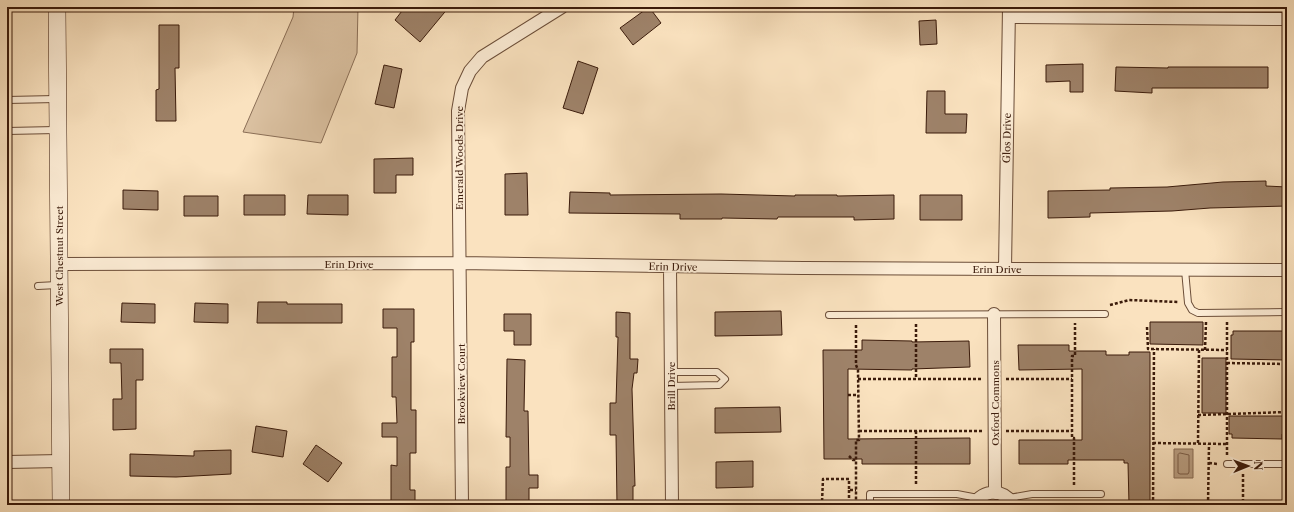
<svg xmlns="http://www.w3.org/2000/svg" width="1294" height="512" font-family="'Libre Caslon Text',serif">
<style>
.green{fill:#dac0a0;stroke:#8a6e56}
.water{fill:#b99e82;stroke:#876a52}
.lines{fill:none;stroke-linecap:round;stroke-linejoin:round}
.shore{stroke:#7a5c46;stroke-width:1}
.building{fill:#9e8269;stroke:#3b1b0b}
.lane-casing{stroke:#6b4d38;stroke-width:8}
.street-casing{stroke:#6b4d38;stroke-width:14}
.secondary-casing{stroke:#3b1b0b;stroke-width:18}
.path{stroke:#3b1b0b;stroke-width:2.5;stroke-dasharray:3 2;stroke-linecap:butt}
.lane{stroke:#fcecd5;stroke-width:6}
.street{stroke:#fcecd5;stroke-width:12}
.secondary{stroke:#fcecd5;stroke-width:17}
.labels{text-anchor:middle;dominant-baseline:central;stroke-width:3.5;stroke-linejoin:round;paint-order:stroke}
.street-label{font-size:10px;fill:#3b1b0b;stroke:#fcecd5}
</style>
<rect width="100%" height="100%" fill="#fae2bf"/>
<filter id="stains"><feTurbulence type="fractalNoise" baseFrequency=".005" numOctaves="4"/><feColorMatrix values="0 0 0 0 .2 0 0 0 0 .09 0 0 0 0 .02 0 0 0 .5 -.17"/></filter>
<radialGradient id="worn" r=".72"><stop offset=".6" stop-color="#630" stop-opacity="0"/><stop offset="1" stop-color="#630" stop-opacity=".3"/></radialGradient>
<path class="green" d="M294,7H358L357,53L321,143L243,132L293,17Z"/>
<path class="water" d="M1174,449H1193V478H1174Z"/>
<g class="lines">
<path class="shore" d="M1180,453L1189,455V472L1188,474H1180L1178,473V455Z"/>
</g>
<path class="building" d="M405,7H449L420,42L395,20Z
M649,7L661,23L633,45L620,28Z
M936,20L937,44L920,45L919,21Z
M159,25H179V68H175L176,121H156V90L159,89Z
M578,61L598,68L583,114L563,108Z
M1083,64V92H1070V81L1046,82V65Z
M384,65L402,69L394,108L375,104Z
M1116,67L1168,68V67H1268V88H1152V93L1115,91Z
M927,91H945V114H967L966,133H926Z
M413,158V175H396V193H374V159Z
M527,173L528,215H505V174Z
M1266,181V186L1287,187V206L1210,208L1172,211L1090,213V217L1048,218V191L1110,190V188L1167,187L1223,182Z
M123,190L158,191V210L123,209Z
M570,192L610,193V195L721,194L795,196V195H837V196L894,195V219L854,220V217H778L777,219L722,218V219H680V214L569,213Z
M244,195H285V215H244Z
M308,195H348V215L307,214Z
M920,195H962V220H920Z
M184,196H218V216H184Z
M258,302H287V304H342V323H257Z
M122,303L155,304V323L121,322Z
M195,303L228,304V323L194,322Z
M383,309H414V342H411V410H416V453H410V490H415V505H391V465L397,466V437H382V423H397L396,397H392V357H397V328H383Z
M781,311L782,335L715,336V312Z
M616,312L630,313V359H638L637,373H634L632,389L635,486H633V505H617L616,435H610V403H616L618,337H616Z
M504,314H531V345H514V331H504Z
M1150,322H1203V345L1150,344Z
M1233,331H1283V335H1286V360L1231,359V335H1233Z
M862,340L912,341V342L969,341L970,367L912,369V370L848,369V439L970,438V464H862V459H824L823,350H862Z
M1018,345H1069V351H1106V355H1129V352H1150V505H1129L1128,463H1124V460H1068V464H1019V440H1082V369L1019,370Z
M110,349H143V380H136V429L113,430V399H122L121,363H110Z
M1202,358H1226V413H1202Z
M507,359L525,360L524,411H528L529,475H538V488H529V505H506V467H510V437H506Z
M780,407L781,432L715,433V408Z
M1229,416H1285V434H1282V439L1232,438V434H1229Z
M256,426L287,431L283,457L252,452Z
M316,445L342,463L328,482L303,464Z
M231,450V474L176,477L130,476V454L194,456V451Z
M753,461V487L716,488V462Z"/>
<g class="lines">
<g class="lane-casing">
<path id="lane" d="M7,100L56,99
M7,131L56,130
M1185,270L1188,303L1192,310L1198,313L1287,312
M38,286L57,285
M829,315L1105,314
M671,386L719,385L725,379L717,372H671
M1227,464H1287
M1009,498L1032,494H1101
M870,505V494H957L978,498"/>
</g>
<g class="street-casing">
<path id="street" d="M1009,17L1287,19
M59,264L459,263L803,268L1287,270
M670,267L672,505
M1005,269L1009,7
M994,314L995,493
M7,462L61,461
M462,505L458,111L462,88L470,71L482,57L562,7
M973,505C984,489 1002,488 1014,505"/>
</g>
<g class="secondary-casing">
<path id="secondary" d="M57,7L61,505"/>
</g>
<path class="path" d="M1110,305L1129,300L1178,302
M916,324V379
M856,325V365L858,370L859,440H856V505
M1147,327L1148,349L1227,350
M1205,350L1206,322
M1227,363L1287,364
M858,379H982
M1006,379H1072
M848,395H858
M1198,415L1287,412
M859,431H982
M916,431V485
M1006,431H1072
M1153,443L1227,444
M1198,443L1199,349
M1227,455V322
M849,456L853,460H856
M1209,463L1218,464
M1243,474V505
M1074,485V438H1072V356H1075V323
M849,490V502H822L823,479H849V490H856
M1153,505L1154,349
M1208,505L1209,444"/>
<use href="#lane" class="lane"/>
<use href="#street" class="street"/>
<use href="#secondary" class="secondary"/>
</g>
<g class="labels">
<g class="street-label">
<text transform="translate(1007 138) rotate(-89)">Glos Drive</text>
<text transform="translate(459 158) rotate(-90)">Emerald Woods Drive</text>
<text transform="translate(59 256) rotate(-90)">West Chestnut Street</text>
<text x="349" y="264">Erin Drive</text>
<text transform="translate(673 267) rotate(1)">Erin Drive</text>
<text x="997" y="269">Erin Drive</text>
<text transform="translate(461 384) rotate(-90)">Brookview Court</text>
<text transform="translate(671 386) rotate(-90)">Brill Drive</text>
<text transform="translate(995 403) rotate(-90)">Oxford Commons</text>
</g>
</g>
<rect width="1294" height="512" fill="none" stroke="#fae2bf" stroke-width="24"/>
<rect x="8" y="8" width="1278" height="496" fill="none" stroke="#3b1b0b" stroke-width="2"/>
<rect x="12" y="12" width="1270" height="488" fill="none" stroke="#3b1b0b"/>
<g transform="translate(1248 466) rotate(89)" stroke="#fcecd5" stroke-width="3" paint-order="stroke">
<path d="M0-3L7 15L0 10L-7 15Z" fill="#3b1b0b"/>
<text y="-6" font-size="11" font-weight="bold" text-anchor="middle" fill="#3b1b0b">N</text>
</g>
<rect width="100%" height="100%" filter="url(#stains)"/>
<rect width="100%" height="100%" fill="url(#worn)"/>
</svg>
